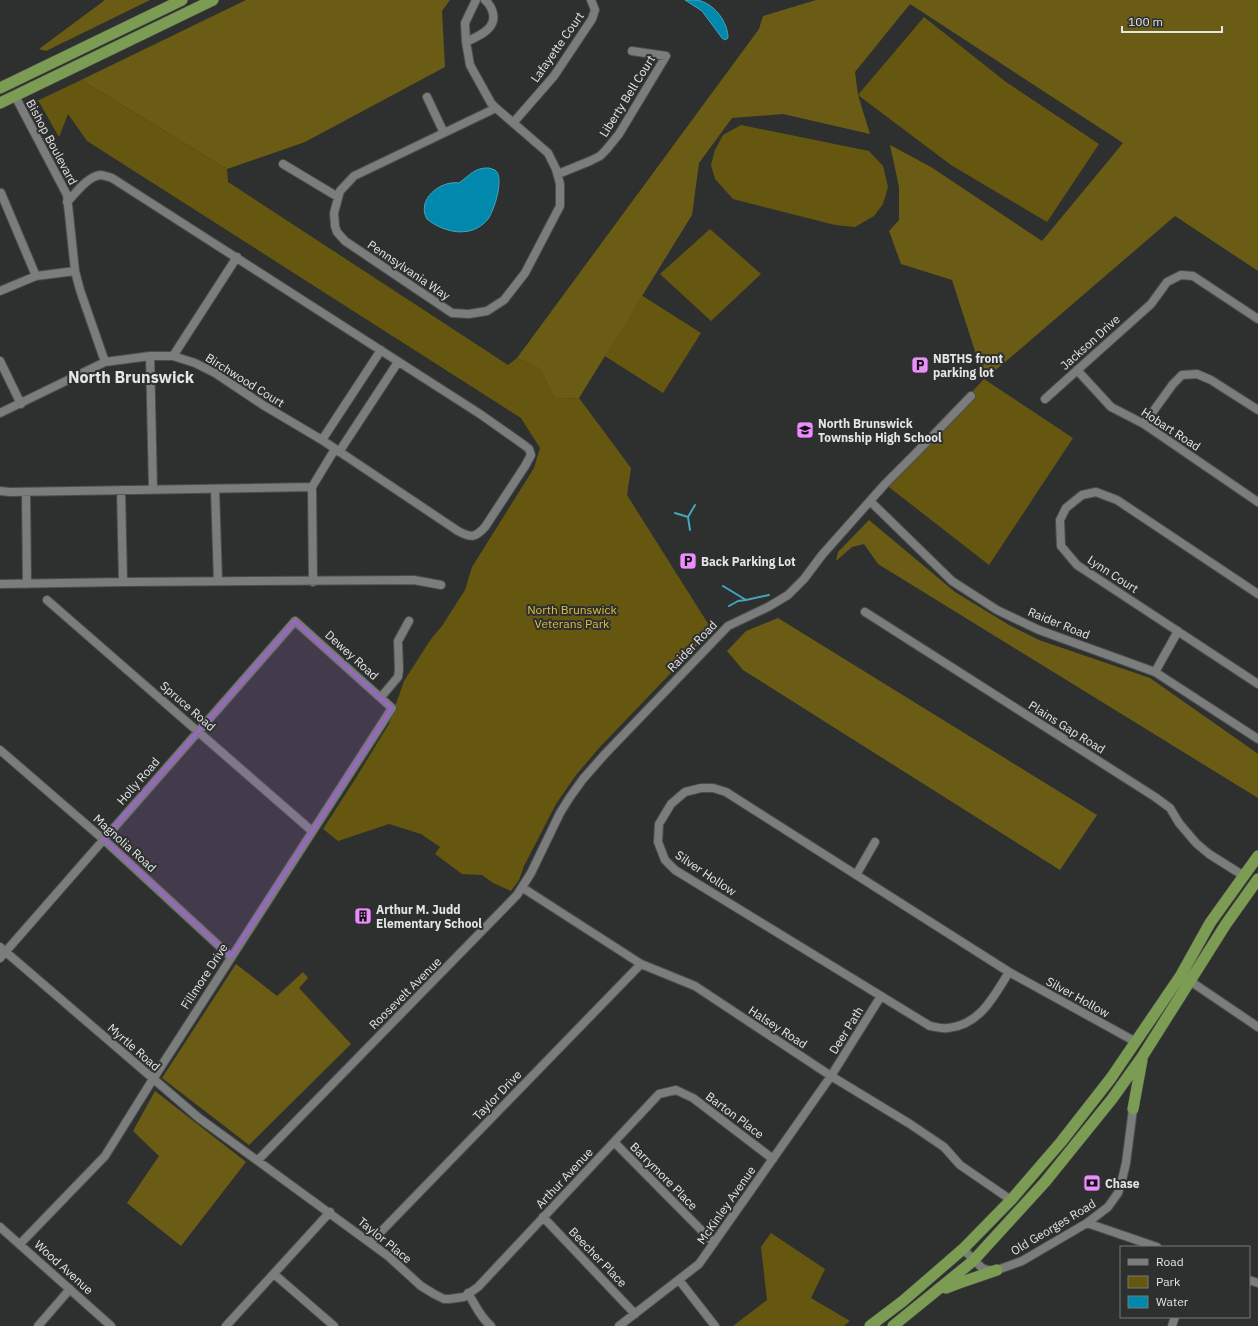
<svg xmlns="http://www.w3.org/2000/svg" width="1258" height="1326" font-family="'IBM Plex Sans',sans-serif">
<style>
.green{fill:#665710}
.forest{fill:#6b5c15}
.water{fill:#0089ad;stroke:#44a5be}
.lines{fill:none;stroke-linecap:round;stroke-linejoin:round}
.stream{stroke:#44a5be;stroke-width:2}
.minor-casing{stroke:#4b4e4c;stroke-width:10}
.highway-casing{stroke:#4b4e4c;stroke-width:12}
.minor{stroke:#7a7d7b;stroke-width:8}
.highway{stroke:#7b9c52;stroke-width:11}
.marked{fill:#9a64ca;fill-opacity:0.2;stroke:#9a64ca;stroke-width:3;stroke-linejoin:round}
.labels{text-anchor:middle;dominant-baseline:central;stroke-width:4;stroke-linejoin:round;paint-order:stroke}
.street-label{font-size:12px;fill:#e4e6e5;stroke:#2d302e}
.poi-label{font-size:12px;font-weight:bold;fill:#e4e6e5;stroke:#2d302e;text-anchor:start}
.park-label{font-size:12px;fill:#dabf45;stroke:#2d302e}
.district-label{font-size:16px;font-weight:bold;fill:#e4e6e5;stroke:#2d302e}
</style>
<rect width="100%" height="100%" fill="#2d302e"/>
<path class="green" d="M924,17L1006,82L1099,144L1047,222L951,165L858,95Z
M81,80L227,169L228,182L508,365L517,358L540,369L555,399L579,398L631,468L627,495L712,630L599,748L576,775L556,804L524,866L519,880L511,891L493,883L482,875L462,874L435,854L440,847L421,834L389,824L338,841L323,829L354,781L389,724L404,681L431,639L442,626L465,590L472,567L534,468L540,448L521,418L87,141L68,114L59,137L39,102L37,101Z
M741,125L869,151L883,166L888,187L883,204L874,216L855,227L835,225L733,199L715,179L711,165L715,150L723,135Z
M710,229L761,274L711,321L660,274Z
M638,293L701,333L663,393L600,353Z
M984,379L1073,438L989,565L885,484Z
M771,1233L825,1269L811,1298L850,1321L844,1326H733L767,1300L761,1247Z"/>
<path class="forest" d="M105,0H150L46,51L39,49Z
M246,0H450L442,11L445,67L305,142L227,169L81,80Z
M816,0H1258V271L1175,216L1004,363L984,379L952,280L901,264L889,231L899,220V187L890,145L931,167L1042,241L1123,143L910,4L855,72L858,95L870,134L783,114L732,118L699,163L692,215L579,398L555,399L540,369L517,358L759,29L763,16Z
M869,520L955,592L1009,625L1039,640L1150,678L1254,751L1258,754V798L878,564L864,544L852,547L836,561L838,552Z
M778,618L1097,815L1060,870L743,670L727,651L746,631Z
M236,964L277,996L303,972L308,978L299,988L351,1044L249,1145L162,1078Z
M155,1091L246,1162L181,1246L127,1203L159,1156L133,1131Z"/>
<path class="water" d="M685,0C690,0 697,0 701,1C716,6 728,23 728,38L725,40L722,38L702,11Z
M489,168C491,169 493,169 495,170C505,177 494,211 488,219C472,239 444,233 427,219C416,200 440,180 459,183C469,176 475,167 489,168Z"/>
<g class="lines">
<path class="stream" d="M675,513L688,517
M690,530L688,517L695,505
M723,586L746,600L769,595
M729,606L738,601L746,600"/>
<g class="minor-casing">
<path id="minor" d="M476,0L465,23L466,42L470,65L491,103L496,108
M466,42C479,36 499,28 492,10C490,5 489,3 485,0
M15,96L67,195L75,271L80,290L105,362
M427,97L444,133
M496,108L548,153L556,169L560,184V206L525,273L504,300L487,311L469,314L452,313L345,241L337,232L335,226L334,213L340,191L354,176Z
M513,123L554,76L592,19L595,10L591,0
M283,164L338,197
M558,174L590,161L600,156L606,150L619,134L666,56L632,51
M1,193L36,276
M0,291L36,276L75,271
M150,356L153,489
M173,356L237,257
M0,361L21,404
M1077,370L1111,407L1144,424L1258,502
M1045,399L1151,304L1167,282L1181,275L1193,276L1258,319
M0,413L105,362L150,356H173L195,363L215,373L263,405L322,440L458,531C471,538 475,538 485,527L525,466L531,455L529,449L524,445L480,414L112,178C108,177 104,175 100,175C87,177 76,193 67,202
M1144,424L1173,384L1182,375L1197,374L1211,380L1258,410
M322,440L381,350
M339,452L398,362
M312,487L313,582
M215,489L218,581
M121,490L123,582
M0,491L10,492L312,487L335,449
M26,492L27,584
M870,501L952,581L997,610L1039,630L1155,672L1258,739
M0,584L123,582L414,580L441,585
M1258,594L1117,500L1096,492L1082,495L1066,508L1060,520L1061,546L1077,565L1258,684
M47,600L312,831
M865,612L1155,797L1170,808L1179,823L1196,843L1209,854L1244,876
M1155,672L1178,631
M381,697L398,677L399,670L398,641L409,621
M0,750L103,839L231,957
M856,875L875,842
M523,888L641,964L695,986L831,1076L910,1124L944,1147L960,1165L1011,1200
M0,947L199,1118L388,1256L421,1286L434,1294L444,1299H449L464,1297L478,1287L659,1094L676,1090L693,1098L773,1159
M0,958L295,621L392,708L153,1079L105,1156L20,1244
M1009,972C994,996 980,1025 948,1028C942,1029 936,1027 930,1026L675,870L665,860L658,842L659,824L671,804L685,792L701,788H713L726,792L1009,972L1136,1042
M1190,981L1258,1027
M614,1142L714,1243
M258,1160L517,895L531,873L560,813L570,797L583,779L605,754L728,626L768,607L788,595L804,579L822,555L885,484L916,453L971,396
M543,1217L635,1314
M1087,1223L1157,1247
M0,1227L111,1326
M370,1243L641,964
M963,1249L982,1268L987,1270H997L1022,1261L1087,1223L1108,1207L1118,1193L1121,1184L1126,1163L1133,1109
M274,1274L334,1326
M679,1280L715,1326
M1249,1280L1258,1283
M468,1293C475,1305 481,1318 491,1326
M38,1326L70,1289
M226,1326L330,1212
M619,1326L699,1264L831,1076L881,996
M1172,1326L1175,1317"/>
</g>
<g class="highway-casing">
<path id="highway" d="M0,88L182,0
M0,103L213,0
M1133,1109L1142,1060
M946,1288L959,1283L997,1270
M870,1326L903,1301L963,1249L1011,1200L1061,1142L1111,1078L1181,975L1210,923L1258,856
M893,1326L973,1261L1045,1182L1062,1161L1112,1099L1142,1057L1226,924L1258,879"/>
</g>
<use href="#minor" class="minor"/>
<use href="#highway" class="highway"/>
</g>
<path class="marked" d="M295,621L392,708L231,957L103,839Z"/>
<defs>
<g id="parking-square" transform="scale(0.9)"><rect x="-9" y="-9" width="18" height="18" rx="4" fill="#eb8dfc" stroke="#2d302e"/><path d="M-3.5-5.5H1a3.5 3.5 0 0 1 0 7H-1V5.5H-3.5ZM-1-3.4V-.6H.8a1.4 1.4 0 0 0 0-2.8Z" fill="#111"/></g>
<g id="school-square" transform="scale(0.9)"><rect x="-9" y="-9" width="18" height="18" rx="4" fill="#eb8dfc" stroke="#2d302e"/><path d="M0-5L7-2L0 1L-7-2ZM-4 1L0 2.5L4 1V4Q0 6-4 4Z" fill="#111"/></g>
<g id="building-square" transform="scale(0.9)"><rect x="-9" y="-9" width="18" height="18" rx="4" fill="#eb8dfc" stroke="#2d302e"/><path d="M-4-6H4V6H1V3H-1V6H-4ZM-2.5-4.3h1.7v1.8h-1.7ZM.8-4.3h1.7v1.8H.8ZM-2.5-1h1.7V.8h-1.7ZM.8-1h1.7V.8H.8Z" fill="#111"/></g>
<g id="bank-square" transform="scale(0.9)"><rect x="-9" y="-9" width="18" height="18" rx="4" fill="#eb8dfc" stroke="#2d302e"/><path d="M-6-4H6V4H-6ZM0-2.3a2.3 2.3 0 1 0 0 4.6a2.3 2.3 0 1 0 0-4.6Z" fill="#111"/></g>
</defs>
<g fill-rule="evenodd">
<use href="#parking-square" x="920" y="365"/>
<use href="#school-square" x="805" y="430"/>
<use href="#parking-square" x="688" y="561"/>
<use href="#building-square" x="363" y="916"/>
<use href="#bank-square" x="1092" y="1183"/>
</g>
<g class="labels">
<g class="street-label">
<text transform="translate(557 47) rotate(-55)">Lafayette Court</text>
<text transform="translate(627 96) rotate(-58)">Liberty Bell Court</text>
<text transform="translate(52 142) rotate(62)">Bishop Boulevard</text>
<text transform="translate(409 270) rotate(34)">Pennsylvania Way</text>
<text transform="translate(1090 342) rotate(-42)">Jackson Drive</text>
<text transform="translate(245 380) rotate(32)">Birchwood Court</text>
<text transform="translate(1171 429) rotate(33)">Hobart Road</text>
<text transform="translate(1113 574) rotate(33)">Lynn Court</text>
<text transform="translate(1059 623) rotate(22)">Raider Road</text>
<text transform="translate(692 646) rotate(-46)">Raider Road</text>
<text transform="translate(352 655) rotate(42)">Dewey Road</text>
<text transform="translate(188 706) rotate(41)">Spruce Road</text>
<text transform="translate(1067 727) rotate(32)">Plains Gap Road</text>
<text transform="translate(138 781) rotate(-49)">Holly Road</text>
<text transform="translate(125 843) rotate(42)">Magnolia Road</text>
<text transform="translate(706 873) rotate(34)">Silver Hollow</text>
<text transform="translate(204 976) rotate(-57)">Fillmore Drive</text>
<text transform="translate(405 993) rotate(-45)">Roosevelt Avenue</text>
<text transform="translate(1078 997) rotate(29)">Silver Hollow</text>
<text transform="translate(778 1027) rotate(33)">Halsey Road</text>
<text transform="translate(846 1030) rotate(-58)">Deer Path</text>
<text transform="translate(134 1047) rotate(41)">Myrtle Road</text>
<text transform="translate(497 1095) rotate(-46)">Taylor Drive</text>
<text transform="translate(735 1115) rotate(37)">Barton Place</text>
<text transform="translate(664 1176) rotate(45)">Barrymore Place</text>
<text transform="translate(564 1178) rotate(-47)">Arthur Avenue</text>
<text transform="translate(726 1205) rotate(-55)">McKinley Avenue</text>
<text transform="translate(1053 1227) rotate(-31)">Old Georges Road</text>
<text transform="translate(385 1240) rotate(39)">Taylor Place</text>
<text transform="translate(598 1257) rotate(46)">Beecher Place</text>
<text transform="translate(64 1267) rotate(42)">Wood Avenue</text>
</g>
<g class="poi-label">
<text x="933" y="358">NBTHS front<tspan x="933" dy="14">parking lot</tspan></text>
<text x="818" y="423">North Brunswick<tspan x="818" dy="14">Township High School</tspan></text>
<text x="701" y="561">Back Parking Lot</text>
<text x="376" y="909">Arthur M. Judd<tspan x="376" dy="14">Elementary School</tspan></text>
<text x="1105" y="1183">Chase</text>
</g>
<g class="park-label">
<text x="572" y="609">North Brunswick<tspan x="572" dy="14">Veterans Park</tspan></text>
</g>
<g class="district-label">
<text x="131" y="377">North Brunswick</text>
</g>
</g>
<rect x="1120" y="1246" width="130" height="72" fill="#2d302e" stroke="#767977"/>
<rect x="1128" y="1259" width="20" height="6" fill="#7a7d7b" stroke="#767977"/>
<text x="1156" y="1266" font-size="12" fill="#e4e6e5">Road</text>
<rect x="1128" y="1276" width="20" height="12" fill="#665710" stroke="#767977"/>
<text x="1156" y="1286" font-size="12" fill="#e4e6e5">Park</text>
<rect x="1128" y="1296" width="20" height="12" fill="#0089ad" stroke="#767977"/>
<text x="1156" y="1306" font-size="12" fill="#e4e6e5">Water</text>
<path d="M1122 26v6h100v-6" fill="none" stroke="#e4e6e5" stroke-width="2"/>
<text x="1128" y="26" font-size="12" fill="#e4e6e5" stroke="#2d302e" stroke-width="3" paint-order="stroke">100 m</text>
</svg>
